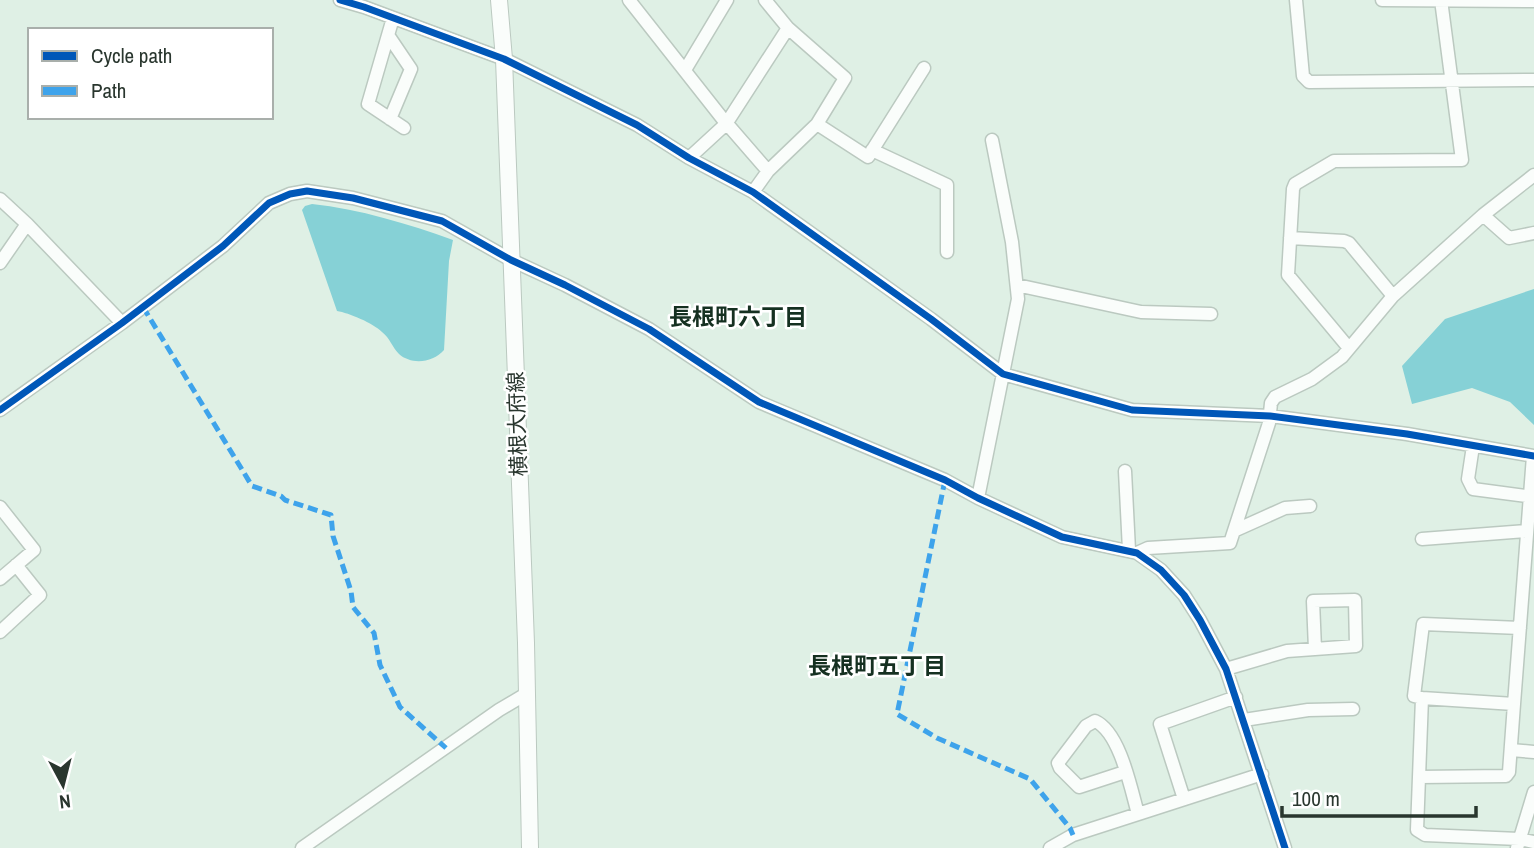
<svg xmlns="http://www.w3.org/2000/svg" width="1534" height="848" font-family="'Archivo Narrow','Noto Sans JP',sans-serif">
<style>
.water{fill:#86d1d6}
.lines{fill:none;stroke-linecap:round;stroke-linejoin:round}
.minor-casing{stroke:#bbc9c0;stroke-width:15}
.major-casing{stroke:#bbc9c0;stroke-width:18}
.minor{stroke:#fafdfb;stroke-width:12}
.major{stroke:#fafdfb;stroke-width:16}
.quiet{stroke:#3ea3eb;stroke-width:5;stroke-dasharray:10 5;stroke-linecap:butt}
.cycleway-casing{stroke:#fff;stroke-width:11}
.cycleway{stroke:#0057b8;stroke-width:7}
.labels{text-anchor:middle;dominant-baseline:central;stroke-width:5;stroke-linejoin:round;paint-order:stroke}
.street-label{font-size:21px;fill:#29362e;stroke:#fff}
.neighbourhood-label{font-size:23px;font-weight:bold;fill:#153021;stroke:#fff}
</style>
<rect width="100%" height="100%" fill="#dff0e5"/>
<path class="water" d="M312,204C359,209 409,224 453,240L449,261L444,350C433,363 411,365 399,354C392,347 390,338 382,332C373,323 349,313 337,311L302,210L305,206Z
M1534,289V425L1510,402L1472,388L1412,404L1402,366L1445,319Z"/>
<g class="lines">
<g class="minor-casing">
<path id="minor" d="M340,0L364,7L504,59L637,125L689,158L753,192L931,319L1003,374L1132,410L1270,416L1407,434L1534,456
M629,0L722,118L768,171L753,192
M765,0L788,28
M1296,0L1303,76L1309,82L1534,80
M1382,0L1534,1
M393,18L368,104L404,128
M388,35L411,69L390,119
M685,70L727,0
M817,124L868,157L924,68
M872,150L947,185V252
M689,158L726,124L788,28L845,78L817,124L768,171
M0,199L27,224L122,323
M1483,215L1509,238L1534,233
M1290,238L1344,241L1349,243L1393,296
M0,263L27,224
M1017,285L1141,312L1211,314
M1348,347L1288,275L1293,189L1295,184L1334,161L1462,160L1441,0
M0,410L122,323L223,246L269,203L290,194L307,191L353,198L442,221L511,260L565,285L649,329L759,402L945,480L978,498L1062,537L1137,553L1161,570L1184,595L1200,620L1226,669L1285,848
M1473,446L1468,479L1473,489L1534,497
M1125,471L1129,550
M978,498L1018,299L1012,242L992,140
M0,507L34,550L0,579
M1236,530L1285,508L1310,506
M1422,539L1527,531
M1137,553L1148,548L1230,543L1269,423L1271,403L1275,397L1312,379L1342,357L1393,296L1483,215L1534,175
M0,632L40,595L16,565
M1226,669L1287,651L1356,646L1355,600L1313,601L1315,649
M1422,698L1414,696L1423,624L1520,628
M1514,704L1533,456
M1244,720L1308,710L1353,709
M1511,750L1534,752
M1125,772L1079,787L1060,768L1058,763L1086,726L1095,721C1120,732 1131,789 1138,814
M1420,777L1506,776L1509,772L1514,704L1422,698L1417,830L1425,835L1519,839L1534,842
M1184,799L1160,724L1236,697
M302,848L499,710L526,694
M1050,848L1073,835L1262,774
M1517,848L1534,792"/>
</g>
<g class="major-casing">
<path id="major" d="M499,0L504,59L526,643L530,848"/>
</g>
<use href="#minor" class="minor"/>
<use href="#major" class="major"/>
<path class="quiet" d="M143,307L252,486L281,496L285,500L331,515L333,536L351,591L353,607L374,633L380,665L400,707L446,748
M945,480L897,714L937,738L1030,779L1070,828L1073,835"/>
<g class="cycleway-casing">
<path id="cycleway" d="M340,0L364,7L504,59L637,125L689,158L753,192L931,319L1003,374L1132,410L1270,416L1407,434L1534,456
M0,410L122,323L223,246L269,203L290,194L307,191L353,198L442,221L511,260L565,285L649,329L759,402L945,480L978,498L1062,537L1137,553L1161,570L1184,595L1200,620L1226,669L1285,848"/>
</g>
<use href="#cycleway" class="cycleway"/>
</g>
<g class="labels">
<g class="street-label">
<text transform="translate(517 424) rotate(-92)">横根大府線</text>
</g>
<g class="neighbourhood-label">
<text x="738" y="316">長根町六丁目</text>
<text x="877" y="665">長根町五丁目</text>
</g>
</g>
<rect x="28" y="28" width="245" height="91" fill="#ffffff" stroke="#a9afab" stroke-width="2"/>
<rect x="42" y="51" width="35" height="10" fill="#0057b8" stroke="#a9afab" stroke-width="2"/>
<text x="91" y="63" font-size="21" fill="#29362e">Cycle path</text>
<rect x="42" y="86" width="35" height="10" fill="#3ea3eb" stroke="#a9afab" stroke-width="2"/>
<text x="91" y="98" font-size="21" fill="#29362e">Path</text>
<g transform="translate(63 785) rotate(173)" stroke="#ffffff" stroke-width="5" paint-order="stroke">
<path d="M0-5L12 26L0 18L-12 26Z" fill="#29362e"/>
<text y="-10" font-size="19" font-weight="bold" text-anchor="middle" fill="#29362e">N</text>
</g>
<path d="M1282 806v10h194v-10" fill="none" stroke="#29362e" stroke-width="3.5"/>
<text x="1292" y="806" font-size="21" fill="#29362e" stroke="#ffffff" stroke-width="5" paint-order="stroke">100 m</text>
</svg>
